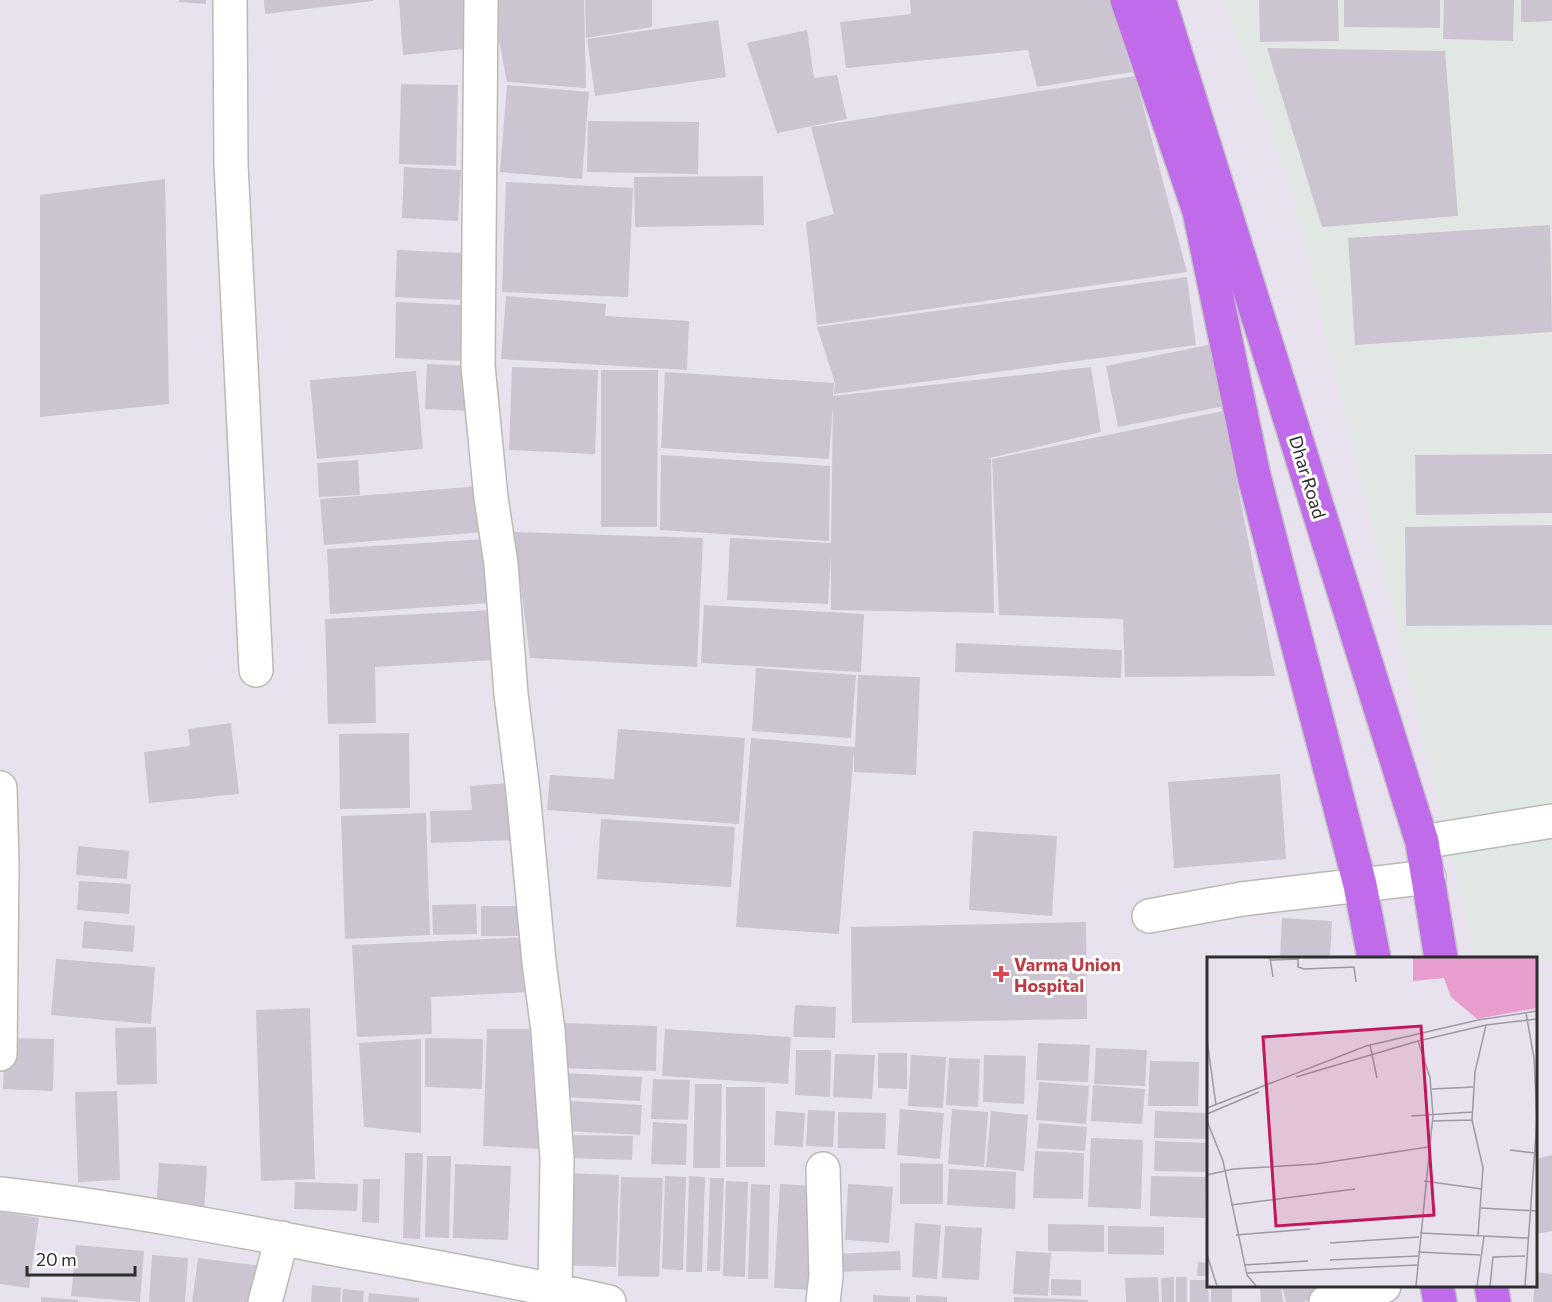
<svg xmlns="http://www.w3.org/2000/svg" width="1552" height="1302" font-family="Commissioner,sans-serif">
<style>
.industrial{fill:#e1e7e2}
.building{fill:#ccc5d1}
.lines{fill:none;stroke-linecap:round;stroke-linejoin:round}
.minor-casing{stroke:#b5bdb2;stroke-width:36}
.major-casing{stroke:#c4c4c4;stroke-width:36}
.minor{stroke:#fff;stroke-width:33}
.major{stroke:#c06bea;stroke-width:33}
.health-dot{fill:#e0444e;stroke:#fff;stroke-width:2}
.labels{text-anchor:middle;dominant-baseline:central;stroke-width:6;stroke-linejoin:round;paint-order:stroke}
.street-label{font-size:18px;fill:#2e2e2e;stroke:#fff}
.health-label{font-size:18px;font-weight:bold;fill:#be3a42;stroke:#fff;text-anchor:start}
.inset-road{fill:none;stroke:#9d9aa1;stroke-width:1.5}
.view{fill:#c2185b;fill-opacity:0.15;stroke:#c2185b;stroke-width:3}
.inset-edge{fill:none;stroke:#2e2e2e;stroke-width:3}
</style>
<rect width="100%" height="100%" fill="#e7e2ee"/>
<path class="industrial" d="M1224,0H1552V962H1536V958H1476L1291,188Z"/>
<path class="building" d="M179,0H206V4L179,2Z
M264,0H373V1L265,14Z
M399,0H464L463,49L403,55Z
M491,0H584L586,88L507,82Z
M585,0H652V27L586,38Z
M910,0H1110L1132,72L1037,87L1028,50L846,68L840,22L911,14Z
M1259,0H1338L1339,41L1260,42Z
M1344,0H1440V28L1344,27Z
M1444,0H1514L1513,41L1443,39Z
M1521,0H1552V21L1521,22Z
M718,20L726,77L595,96L587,39Z
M807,30L814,78L837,75L847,119L777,133L747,43Z
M1267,48L1445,51L1458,216L1322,227Z
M1135,76L1187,272L817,325L806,222L834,214L811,127Z
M401,84L458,85L456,166L399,164Z
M507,85L589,92L582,179L500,172Z
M588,121L699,122L698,174L587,172Z
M404,167L461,170L458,221L402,218Z
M763,176L764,225L635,227L634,177Z
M165,179L169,404L40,417V195Z
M506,182L633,188L628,297L502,292Z
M1550,225L1552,332L1355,345L1348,238Z
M397,250L462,253L460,300L395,297Z
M1187,277L1196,345L834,394L835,383L817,327Z
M506,296L606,304L605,316L689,321L687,370L501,359Z
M396,302L462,305L461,361L395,358Z
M1217,343L1230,405L1118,427L1106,366Z
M427,364L474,366L472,411L425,409Z
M512,367L598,370L595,454L509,450Z
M1091,367L1101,432L986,459H991L994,613L831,610V553L828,604L727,600L730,538L831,543L833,405L829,459L661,448L665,372L834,383L833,396Z
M601,370H658L657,527H601Z
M416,371L423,449L317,459L310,380Z
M1223,411L1275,676L1125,677L1123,619L999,615L992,459Z
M1552,454V513L1416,515L1415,455Z
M661,455L830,466L829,541L660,530Z
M358,460L360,495L319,497L317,463Z
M481,486L484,532L324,545L320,499Z
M1552,525V625L1406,626L1405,527Z
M514,532L703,538L697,667L530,658Z
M486,539L490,603L330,614L327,549Z
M704,605L864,614L861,672L701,663Z
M493,610L495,660L375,667L376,723L328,724L325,619Z
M956,643L1122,650L1121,678L955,672Z
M756,668L856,675L851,738L752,731Z
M858,675L920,677L916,775L854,772V750L839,934L736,927L751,738L855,747Z
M231,723L239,794L149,803L144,752L190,746L188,729Z
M618,729L745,738L739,824L547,810L550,775L614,779Z
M409,733L410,808L340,809L339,734Z
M1280,774L1286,859L1174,868L1168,782Z
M511,783L514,840L431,843L430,811L472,810L470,786Z
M426,813L430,935L345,939L341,816Z
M601,819L735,827L731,887L597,879Z
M973,831L1057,836L1052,916L969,910Z
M78,846L129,851L127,879L76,875Z
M79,881L131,884L129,914L77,910Z
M476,904L477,934L433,935L432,905Z
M481,906H523V936H481Z
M1282,918L1332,921L1330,958H1280Z
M84,921L135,926L133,952L82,948Z
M1086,922L1087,1019L852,1023L851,927Z
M530,937L532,992L431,997L432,1034L357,1037L352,945Z
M56,959L155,967L151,1024L51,1015Z
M795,1005L836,1007L835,1038L793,1037Z
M310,1008L315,1179L261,1181L256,1010Z
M560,1023L657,1026L656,1071L558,1068Z
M156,1027L157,1084L117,1085L115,1028Z
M487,1029H541L544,1149L483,1146Z
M665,1029L791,1037L788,1084L662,1076Z
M5,1038L54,1039L53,1091L3,1089Z
M425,1038L483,1039L482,1089L425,1087Z
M421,1039V1133L364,1127L359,1043Z
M1038,1043L1090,1045L1088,1082L1036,1080Z
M1096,1048L1147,1050L1145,1086L1094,1084Z
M796,1050H831L830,1097L795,1095Z
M878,1053H907V1089L878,1088Z
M835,1054L875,1055L872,1099L833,1097Z
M911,1055L946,1057L943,1108L908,1106Z
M984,1055L1026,1056L1024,1104L983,1102Z
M949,1058L980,1059L978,1107L946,1105Z
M1150,1061L1199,1062L1198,1106H1148Z
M565,1073L642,1077L640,1101L564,1097Z
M653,1079L690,1080L688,1120L651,1119Z
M1039,1082L1089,1086L1086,1124L1036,1120Z
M695,1084H722L720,1168H693Z
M1093,1085L1145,1089L1142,1124L1091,1121Z
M726,1087H765V1167H726Z
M117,1091L120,1180L78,1182L75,1092Z
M569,1101L642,1105L640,1135L567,1131Z
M900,1109L944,1113L940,1159L897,1155Z
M952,1109L988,1112L984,1167L948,1164Z
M808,1110L835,1111L833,1147L806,1146Z
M776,1111L805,1113L803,1147L774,1145Z
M991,1111L1028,1115L1024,1171L986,1167Z
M1155,1111L1208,1113L1207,1139L1154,1138Z
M838,1112L886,1113L885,1149L838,1148Z
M653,1122L687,1124L686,1165L651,1164Z
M1039,1123L1087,1127L1085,1151L1037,1148Z
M567,1135L633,1136L632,1160L566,1158Z
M1091,1138L1143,1140L1141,1209L1088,1207Z
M1155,1141L1208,1143L1207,1172L1154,1171Z
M1035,1151L1084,1153L1083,1199L1033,1198Z
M405,1153H423L420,1239L403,1238Z
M1552,1155V1231L1536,1234V1159Z
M427,1156H451L449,1238L425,1237Z
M159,1163L207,1166L204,1214L156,1212Z
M900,1163L943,1164V1204H900Z
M455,1164L511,1166L508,1240L453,1238Z
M949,1169L1016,1172L1015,1209L947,1205Z
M561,1173L619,1175L616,1267L558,1265Z
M665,1176L686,1177L683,1270L662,1269Z
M689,1176L705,1177L702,1272H686Z
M1151,1176L1206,1177L1205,1218L1150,1216Z
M621,1177L663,1178L659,1277L618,1276Z
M710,1178H724L720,1271H707Z
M363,1179H380L379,1223L362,1222Z
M726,1181L748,1182L745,1277L723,1276Z
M295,1182L358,1184L357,1211L294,1209Z
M751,1184L770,1185L768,1279H748Z
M780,1184L816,1186L811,1290L774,1288Z
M848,1184L893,1187L889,1243L845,1240Z
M0,1212L39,1218L29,1288L0,1284Z
M915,1223L941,1225L937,1279L912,1277Z
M1048,1224L1104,1225V1252L1048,1251Z
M945,1226L982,1228L979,1280L942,1278Z
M1108,1226L1164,1227V1255L1108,1254Z
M76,1245L144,1251L140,1302L71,1296Z
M900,1251L901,1270L833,1272V1254Z
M1016,1251L1051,1253L1048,1296L1013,1294Z
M152,1255L188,1258L185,1302H149Z
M198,1258L262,1266L257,1302H192Z
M1198,1262L1208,1263V1276H1197Z
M1536,1272L1552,1274V1302H1533Z
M1158,1277L1159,1302H1126L1125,1278Z
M1174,1277V1302H1162L1161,1278Z
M1176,1277H1187V1302H1176Z
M1051,1279L1081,1280V1296L1051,1295Z
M1190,1280H1208L1209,1302H1190Z
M312,1285L341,1288L340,1302H311Z
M1211,1286H1232V1302H1211Z
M1260,1286H1281L1283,1302H1261Z
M1282,1286H1334L1336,1296L1301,1302H1286Z
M343,1289L364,1291L363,1302H342Z
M369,1293L419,1298V1302H368Z
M873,1295L910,1297V1302H873Z
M916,1295L947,1297V1302H916Z
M41,1297L78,1300V1302H41Z
M1014,1297L1088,1300V1302H1014Z"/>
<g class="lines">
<g class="minor-casing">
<path id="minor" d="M230,0L231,164L256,670
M481,0L478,366L491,498L501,564L511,694L523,792L539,962L548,1031L557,1159L555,1290
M0,788L2,865L0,1054
M1422,842L1552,821
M1149,916L1242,899L1429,877
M823,1169L826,1276L823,1302
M0,1194C114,1207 228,1228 341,1250C431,1266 520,1282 609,1302
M265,1302L282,1238
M1326,1302L1384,1286"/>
</g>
<g class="major-casing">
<path id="major" d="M1127,0L1199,211L1254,476L1360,885L1374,958
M1159,0L1422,842L1441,958
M1437,1286L1440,1302
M1491,1286L1494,1302"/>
</g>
<use href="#minor" class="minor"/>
<use href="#major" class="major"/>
</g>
<path class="health-dot" d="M998 965h6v6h6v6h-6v6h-6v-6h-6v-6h6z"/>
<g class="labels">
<g class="street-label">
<text transform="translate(1308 477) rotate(73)">Dhar Road</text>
</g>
<g class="health-label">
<text x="1014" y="964">Varma Union<tspan x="1014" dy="21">Hospital</tspan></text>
</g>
</g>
<g transform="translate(1207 957)">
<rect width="330" height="330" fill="#e7e2ee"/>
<path d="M206,1H330V51L270,62L244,40L237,21L206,24Z" fill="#e79ecf"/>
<path class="inset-road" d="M63,1L66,20M91,1V10L97,12L147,10L149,25M64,3L91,2M0,83L9,148M163,88L170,121M89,120L211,84L279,68L330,62M225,132L266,130M0,151L159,89L271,63L330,54M0,157L52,135M204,159L265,155M265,163L276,211L271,279M0,164L16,204L40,318L49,329M225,164L265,163L268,115L279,68M303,193L328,196M0,218L26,212L109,207L221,190M217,224L275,232M24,248L148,232M274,251L330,254M126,266L214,259M213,276L321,281M29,278L103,272M123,286L212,280M211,295L273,298M0,298L10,329M123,303L211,299M37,308L101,304M40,316L210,308M209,329L226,158L223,121L211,84M270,329L277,280M283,329L286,300L318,299M318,329L330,163L327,101L319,56"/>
<path class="view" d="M214,69L227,258L69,269L56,80Z"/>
<rect width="330" height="330" class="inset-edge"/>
</g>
<path d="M27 1266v9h108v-9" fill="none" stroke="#2e2e2e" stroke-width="3"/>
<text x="36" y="1266" font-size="18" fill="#2e2e2e" stroke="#ffffff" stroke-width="4.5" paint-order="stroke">20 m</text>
</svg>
